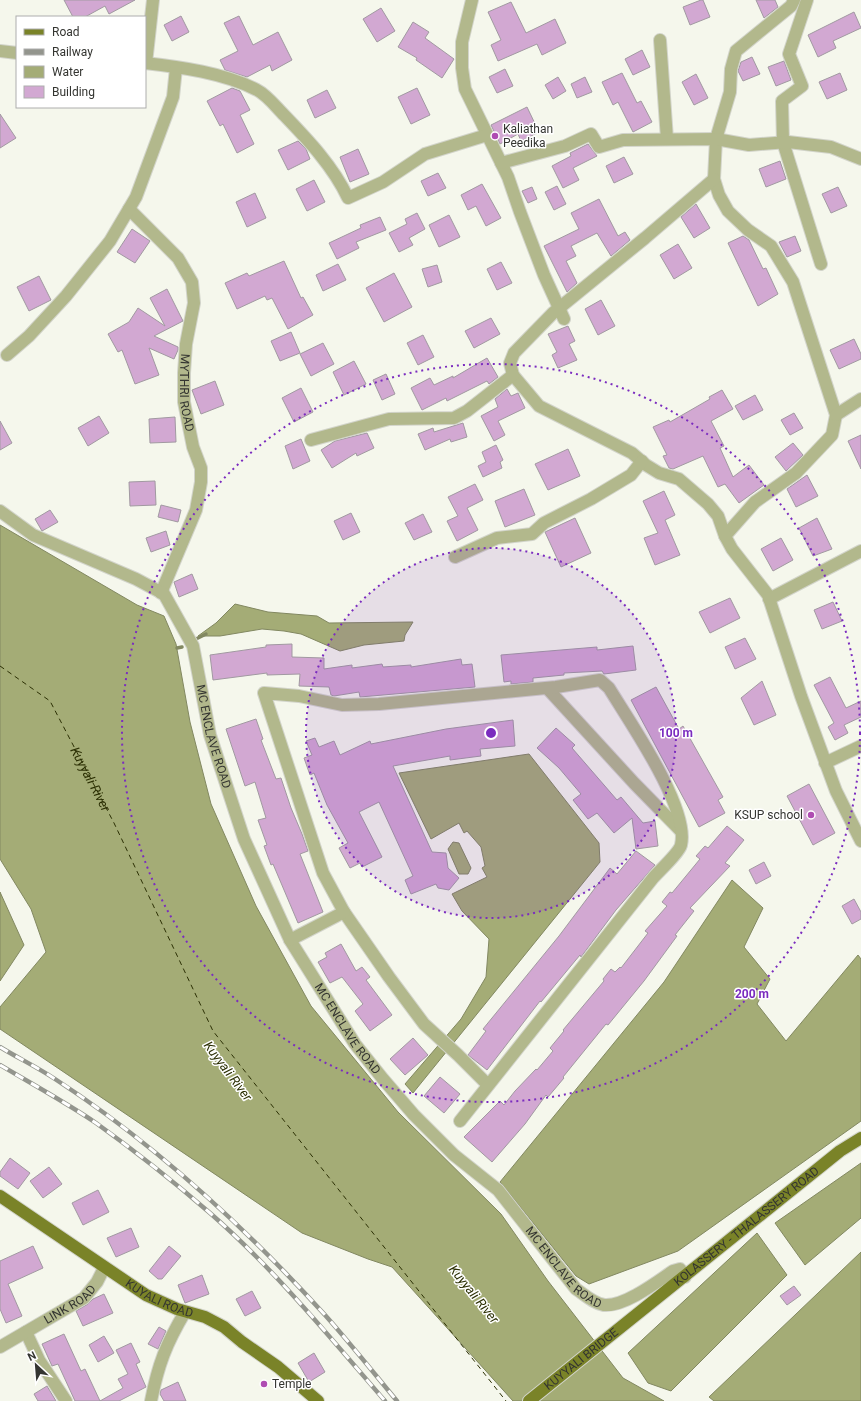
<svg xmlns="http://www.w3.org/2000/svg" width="861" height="1401" font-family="Roboto,sans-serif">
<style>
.water{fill:#a4ac76;stroke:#828861}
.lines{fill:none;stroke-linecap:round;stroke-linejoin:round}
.stream{stroke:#828861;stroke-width:3.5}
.ferry{stroke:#2c3004;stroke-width:1;stroke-dasharray:5 4;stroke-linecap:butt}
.building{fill:#d2a8d2;stroke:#a199a1}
.minor-casing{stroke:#d2d4ca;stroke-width:14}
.major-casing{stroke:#d2d4ca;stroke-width:14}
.minor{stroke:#b2b88c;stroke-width:12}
.major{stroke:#7a8328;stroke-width:12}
.rail-casing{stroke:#93958d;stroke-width:4.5}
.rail{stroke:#fff;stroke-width:3;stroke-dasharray:9;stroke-linecap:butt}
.ring{fill:none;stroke:#7b2cbf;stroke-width:2;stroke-dasharray:2 4}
.poi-dot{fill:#af4cb2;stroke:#fff;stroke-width:1.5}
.labels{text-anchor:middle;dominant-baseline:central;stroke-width:3;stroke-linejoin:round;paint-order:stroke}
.poi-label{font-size:12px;fill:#343531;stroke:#fff;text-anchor:start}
.street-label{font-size:12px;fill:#343531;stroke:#fff}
.water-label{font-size:13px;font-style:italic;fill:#2c3004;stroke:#fff}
.centre{fill:#7b2cbf;stroke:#fff;stroke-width:2}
.ring-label{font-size:12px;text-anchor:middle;font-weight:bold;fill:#7b2cbf;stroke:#fff;stroke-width:3;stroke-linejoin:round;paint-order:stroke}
</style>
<rect width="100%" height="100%" fill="#f5f7ec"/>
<path class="water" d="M0,525L137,605L164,616L176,644L190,722L211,804L256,906L311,1006L398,1112L501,1214L548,1281L623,1378L664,1401H513L392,1267L368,1259L302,1233L0,1029V1007L46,952L31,909L0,859Z
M235,604L268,612L317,616L329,623L413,622L405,635L404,641L364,645L340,651L301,634L284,631L262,629L220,636H198L216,623Z
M529,754L599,843L600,862L413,1093L405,1084L461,1019L486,977L489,939L462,911L452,894L487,877L482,868L485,866L481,847L467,831L464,833L459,823L431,839L399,773Z
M453,842L459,843L471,868L468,874H459L448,849Z
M732,880L763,908L744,947L770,979L757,1004L786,1041L858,955L861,959V1121L678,1251L589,1284L576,1276L500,1182L664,982Z
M0,892L24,945L0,981Z
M861,1163V1218L805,1265L775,1223Z
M757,1233L787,1275L671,1391L648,1383L628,1353Z
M861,1252V1401H714L709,1397Z"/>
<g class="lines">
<path class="stream" d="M194,640L206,634
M177,648L182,647"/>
<path class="ferry" id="s1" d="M0,666L50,701L114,823L213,1031L506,1401"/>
</g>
<path class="building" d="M64,0H135L109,14L105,6L85,17H73Z
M701,0H703L710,17L690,25L683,7Z
M756,0H775L778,7L764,18Z
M511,2L526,33L555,19L566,43L542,55L537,44L498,61L491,45L501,40L488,12Z
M381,8L395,31L377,42L363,19Z
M854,12L861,28L833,41L836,48L818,57L808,35Z
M181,16L189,32L172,41L164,25Z
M239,16L253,45L278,32L292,60L272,71L270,65L247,77L225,70L220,60L238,51L224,23Z
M413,22L429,32L425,38L454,59L442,78L416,60L417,58L398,47Z
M642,50L650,67L633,75L625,59Z
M752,57L760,74L743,81L738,71L741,62Z
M784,61L791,80L776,86L768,67Z
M505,69L513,86L497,93L489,77Z
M622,73L637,103L641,101L652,122L633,132L618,102L613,105L602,82Z
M840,73L847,90L827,99L819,82Z
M696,74L708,98L694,105L682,82Z
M558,77L566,91L553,99L545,85Z
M585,77L592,92L577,98L571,84Z
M232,88L240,91L250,110L240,115L254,144L237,153L223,124L220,126L207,101Z
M417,88L430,115L411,124L398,97Z
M327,90L336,108L315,118L307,100Z
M527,107L539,132L521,141L518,134L500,144L491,125Z
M0,114L16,138L0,148Z
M298,141L306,149L310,159L288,170L278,150Z
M588,144L597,156L573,168L579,180L563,188L552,166L571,156L570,153Z
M358,149L369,174L350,182L340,157Z
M624,157L633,174L614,183L606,166Z
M780,161L786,179L766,187L759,169Z
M438,173L446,188L428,196L421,181Z
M314,180L325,202L307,211L296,189Z
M482,184L501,218L486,226L476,206L468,210L461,195Z
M557,186L566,204L554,210L545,192Z
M532,187L537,199L528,203L522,191Z
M838,187L847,206L831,213L822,194Z
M255,193L266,218L247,227L236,202Z
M599,199L618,236L625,232L630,240L611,256L597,233L571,246L576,256L566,261L577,283L567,292L544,246L579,229L571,213Z
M696,204L710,228L694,238L681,217Z
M417,213L425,229L409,238L413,245L399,252L389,233L407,224L405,219Z
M449,215L460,237L439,247L429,225Z
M380,217L386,230L356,242L359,248L337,259L329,243L361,228L360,225Z
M132,229L150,241L135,263L117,252Z
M743,236L749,240L763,269L766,268L778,294L758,306L728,243Z
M795,236L801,251L787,257L779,242Z
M678,244L692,268L674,279L660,255Z
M284,261L301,298L303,297L313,315L288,329L272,298L267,300L265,296L237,309L225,283L247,273L249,276Z
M501,262L512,283L497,290L487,269Z
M338,264L346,280L323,291L316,275Z
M437,265L442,282L428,287L422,269Z
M394,273L412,307L384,322L366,288Z
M39,276L51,300L29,311L17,287Z
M167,289L183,321L154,336L178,347V350L174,359L149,348L159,375L135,384L122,350L118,352L108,334L129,322L138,308L165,326L150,298Z
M601,300L615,326L598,335L585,309Z
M491,318L500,334L474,348L465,331Z
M568,326L575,341L569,344L577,360L558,368L552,355L557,352L548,334Z
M291,332L300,353L280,361L271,341Z
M423,335L434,357L418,365L407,343Z
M854,339L861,354V359L839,369L830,350Z
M323,343L334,364L311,376L300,354Z
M487,358L498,377L489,384L487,381L447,401L446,398L422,410L411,388L430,378L434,385L453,376V378Z
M354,361L366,384L344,395L333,372Z
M386,374L395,394L382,400L373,380Z
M215,381L224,405L201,414L192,390Z
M301,388L313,412L294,422L282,398Z
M507,389L511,396L518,393L525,408L498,421L505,435L494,441L481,416L498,407L495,399Z
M722,390L733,409L711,421L724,446L720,448L733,477L749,465L764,485L739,503L725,484L718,487L703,456L673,469L669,468L663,456L667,455L653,427L669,420L670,422L710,399L709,397Z
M755,395L763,410L743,420L735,406Z
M794,413L803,428L790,435L781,420Z
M99,416L109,433L88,446L78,428Z
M175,417L176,442L150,443L149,419Z
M0,421L12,443L0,450Z
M463,423L467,437L451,442L450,439L425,450L418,434L433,428L434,432Z
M367,433L374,448L357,456L356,453L332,468L321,450L335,441Z
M861,435V469L848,441Z
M301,439L310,461L293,469L285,446Z
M793,443L803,455L786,471L775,457Z
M496,445L503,460L500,462L502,468L483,477L478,466L486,462L482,452Z
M568,449L580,476L548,490L535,464Z
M807,475L818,496L796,507L787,489Z
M155,481L156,505L130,506L129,482Z
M475,484L483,500L467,508L478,530L457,541L447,521L458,516L448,497Z
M524,489L535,515L505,527L495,501Z
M664,491L675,515L665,520L680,555L655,565L644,538L658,533L643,501Z
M161,505L181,510L178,522L158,517Z
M50,510L58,522L42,531L35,519Z
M351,513L360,532L343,540L334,521Z
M423,514L432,532L414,540L405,523Z
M575,518L591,553L561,567L545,532Z
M817,518L832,549L813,556L799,528Z
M166,531L170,545L151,552L146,538Z
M781,538L793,560L773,571L761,549Z
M192,574L198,589L179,597L174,582Z
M730,598L740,618L710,633L699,612Z
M833,602L842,621L822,629L814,610Z
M745,638L756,659L735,669L725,647Z
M292,644V657L324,658V669L352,665V668L382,664L383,667L411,665V667L461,659L462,665L472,664L475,687L360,697L359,692L334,696L331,695L329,687L299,686L300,674L267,675V673L213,680L210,655L266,647V645Z
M633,646L636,670L604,674L602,671L564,673V675L533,678V682L511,684V681L504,682L501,655L597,647V650Z
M830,677L846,708L861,701V717L844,725L848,733L835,740L828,727L834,723L814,685Z
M762,681L776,715L754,725L741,698Z
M656,687L679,729L683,726L723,797L718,800L725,813L699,827L631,700Z
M256,719L263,739L261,740L276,779L281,778L291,808L302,834L308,851L300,854L323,912L298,923L273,864L271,865L264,846L267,845L258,820L266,818L255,782L245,786L226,729Z
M513,720L515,746L480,749L481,756L450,760V756L393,766L432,852L446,853L448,868L459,878L449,890L438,888L436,884L411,894L405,880L413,876L379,802L359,812L382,857L362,867L360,863L350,868L339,848L348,843L327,805L314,773L310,775L304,758L312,755L306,741L315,738L319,747L334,741L340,755L370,741L371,744L446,729Z
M556,728L575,745L572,748L617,800L621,797L643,823L655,821L658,846L636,849L632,818L614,833L597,813L588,819L573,800L581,794L559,768L537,748Z
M809,784L835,833L813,845L787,796Z
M727,826L744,840L725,863L730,866L690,908L694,911L675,935L677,936L644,981L608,1025L606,1024L563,1077L564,1078L548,1097L546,1095L525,1124L492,1162L464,1137L500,1101L504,1105L515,1091L536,1069L537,1070L553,1051L550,1048L564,1031L563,1030L604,981L603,979L611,969L615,972L620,967L621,968L648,933L645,931L667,906L662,902L670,892L672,893L700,859L696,856L705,846L708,848Z
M636,851L655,865L616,910L581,957L580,955L541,1002L540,1001L487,1070L468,1055L486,1031L483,1029L559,936L610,868L617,874Z
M764,862L771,876L756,884L749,870Z
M854,899L861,912V919L852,924L842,906Z
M341,944L356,971L362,967L370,977L366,980L392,1015L370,1031L355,1011L363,1004L342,977L330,983L318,962L327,957L325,953Z
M413,1038L428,1055L405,1075L390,1059Z
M440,1077L460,1094L444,1113L424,1096Z
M10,1158L30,1173L18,1189L0,1176V1172Z
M49,1167L62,1184L43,1198L30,1181Z
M98,1190L109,1212L83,1225L72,1203Z
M131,1228L139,1247L116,1257L107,1238Z
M33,1246L43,1268L8,1284L22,1316L6,1323L0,1309V1261Z
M169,1246L181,1256L162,1279H158L149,1271Z
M202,1275L209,1294L185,1303L178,1285Z
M794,1286L801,1295L787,1305L780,1296Z
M252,1291L261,1308L245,1316L236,1299Z
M104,1294L113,1313L83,1326L76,1311L88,1304L93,1299Z
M159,1327L166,1331L158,1349L148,1344Z
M64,1334L81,1371L85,1369L100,1401L123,1388L118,1379L128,1374L116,1350L131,1343L140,1362L136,1364L146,1387L119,1401H75L58,1364L52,1366L42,1344Z
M104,1336L114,1353L98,1362L89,1345Z
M314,1353L325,1372L309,1382L298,1363Z
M178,1382L186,1401H164L160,1394L161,1390Z
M47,1386L56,1401H38L34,1394Z"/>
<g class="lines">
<g class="minor-casing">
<g id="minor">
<path d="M472,0L462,42V68L465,89L508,177L520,212L544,275L564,319"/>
<path d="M794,0L791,6L736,51L731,69L730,92L716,139L714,179L719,195L728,211L748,230L771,246L793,282L836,415L832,435L796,473L755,502L725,536L732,549L768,595L801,696L836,791L861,841"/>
<path d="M807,0L789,54L802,86L782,101L783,142L821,264"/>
<path d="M660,40L667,139"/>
<path d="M0,51L17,53"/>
<path d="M145,63C180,67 225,73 257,90C267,95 276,107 284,115C308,140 333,166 348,198L383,182L425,154L487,135"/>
<path d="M146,63L153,0"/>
<path d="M501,163L565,146L591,134L599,147L623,140L716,139L749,145L788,142L831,147L861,159"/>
<path d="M714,179L645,238L553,313L514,353L510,363L513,375L539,406L632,453L646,465L659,473L679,479L708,504L718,516L725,536"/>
<path id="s2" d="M129,209L178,258L192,282L194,303L186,344L184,373V402L193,447L201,468V482L196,510L161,593"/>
<path d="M7,355L29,336L66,296L110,241L136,197L173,97L176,68"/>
<path d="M836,415L861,399"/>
<path d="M311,440L389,419L454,418L467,411L513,375"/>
<path id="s3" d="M0,511L33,535L136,579L164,594L193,646L210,735L244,839L290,940L355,1044L383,1079L414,1115L454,1155L498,1190L576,1289C585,1295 593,1303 604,1305C624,1307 657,1282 673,1271L680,1269L685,1277"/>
<path d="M455,557L497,538L532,534L544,523L591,499L631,475L642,461"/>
<path d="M769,599L861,551"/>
<path d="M547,688L634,783L681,831"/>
<path d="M825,763L861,746"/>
<path d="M344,912L389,977L424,1024L458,1055L488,1085"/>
<path d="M290,940L344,912L323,873L264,693L299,696L342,705L379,704L556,687L600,680L609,688C629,721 690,808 681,845C679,853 659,871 653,878L460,1121"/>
<path d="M26,1332L39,1360L66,1401"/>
<path id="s4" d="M0,1347L84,1298L97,1282L104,1268"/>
<path d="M151,1401C158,1365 166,1344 185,1312"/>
</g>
</g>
<g class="major-casing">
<g id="major">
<path id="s5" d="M0,1196L146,1295L177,1309L205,1317L224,1327L242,1342L278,1367L318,1401"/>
<path id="s6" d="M529,1401L840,1151L861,1138"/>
</g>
</g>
<use href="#minor" class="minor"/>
<use href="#major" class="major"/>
<g class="rail-casing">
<path id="rail" d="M0,1047C18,1058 37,1067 55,1079C155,1144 245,1227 325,1315C350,1343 373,1372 397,1401
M0,1065C32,1084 65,1102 96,1123C135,1151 173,1181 210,1213C274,1269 329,1336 385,1401"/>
</g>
<use href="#rail" class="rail"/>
</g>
<circle cx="491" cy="733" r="185" fill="#7b2cbf" fill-opacity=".12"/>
<g class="ring">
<circle cx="491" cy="733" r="185"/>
<circle cx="491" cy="733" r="369"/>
</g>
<g class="poi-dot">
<circle cx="495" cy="136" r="4"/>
<circle cx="811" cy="815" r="4"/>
<circle cx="264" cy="1384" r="4"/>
</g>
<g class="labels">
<g class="poi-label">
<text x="503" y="129">Kaliathan<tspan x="503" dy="14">Peedika</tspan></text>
<text x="803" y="815" text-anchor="end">KSUP school</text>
<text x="272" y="1384">Temple</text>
</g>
<g class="street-label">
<text stroke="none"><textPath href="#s2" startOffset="209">MYTHRI ROAD</textPath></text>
<text stroke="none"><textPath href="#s3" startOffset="337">MC ENCLAVE ROAD</textPath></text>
<text stroke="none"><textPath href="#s3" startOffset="661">MC ENCLAVE ROAD</textPath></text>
<text stroke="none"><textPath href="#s6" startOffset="279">KOLASSERY - THALASSERY ROAD</textPath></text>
<text stroke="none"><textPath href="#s3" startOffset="985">MC ENCLAVE ROAD</textPath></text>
<text stroke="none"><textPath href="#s5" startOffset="190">KUYALI ROAD</textPath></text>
<text stroke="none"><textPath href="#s4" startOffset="82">LINK ROAD</textPath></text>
<text stroke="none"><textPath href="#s6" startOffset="67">KUYYALI BRIDGE</textPath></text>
</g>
<g class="water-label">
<text stroke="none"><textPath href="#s1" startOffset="149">Kuyyali River</textPath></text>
<text transform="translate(228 1071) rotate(53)">Kuyyali River</text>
<text transform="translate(474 1294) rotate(51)">Kuyyali River</text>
</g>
</g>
<circle cx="491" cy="733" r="6" class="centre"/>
<g class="ring-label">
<text x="676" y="737">100 m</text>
<text x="752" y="998">200 m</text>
</g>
<rect x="16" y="16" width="130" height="92" fill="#ffffff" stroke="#aeaead"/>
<rect x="24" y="29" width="20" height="6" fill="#7a8328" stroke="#aeaead"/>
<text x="52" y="36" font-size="12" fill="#343531">Road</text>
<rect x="24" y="49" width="20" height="6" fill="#93958d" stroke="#aeaead"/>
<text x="52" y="56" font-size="12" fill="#343531">Railway</text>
<rect x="24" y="66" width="20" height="12" fill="#a4ac76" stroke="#aeaead"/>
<text x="52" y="76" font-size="12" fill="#343531">Water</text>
<rect x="24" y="86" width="20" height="12" fill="#d2a8d2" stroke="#aeaead"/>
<text x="52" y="96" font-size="12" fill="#343531">Building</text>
<g transform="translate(36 1365) rotate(334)" stroke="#ffffff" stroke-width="3" paint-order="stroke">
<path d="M0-3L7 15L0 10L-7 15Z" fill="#343531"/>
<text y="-6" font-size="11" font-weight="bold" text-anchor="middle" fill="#343531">N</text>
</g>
</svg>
